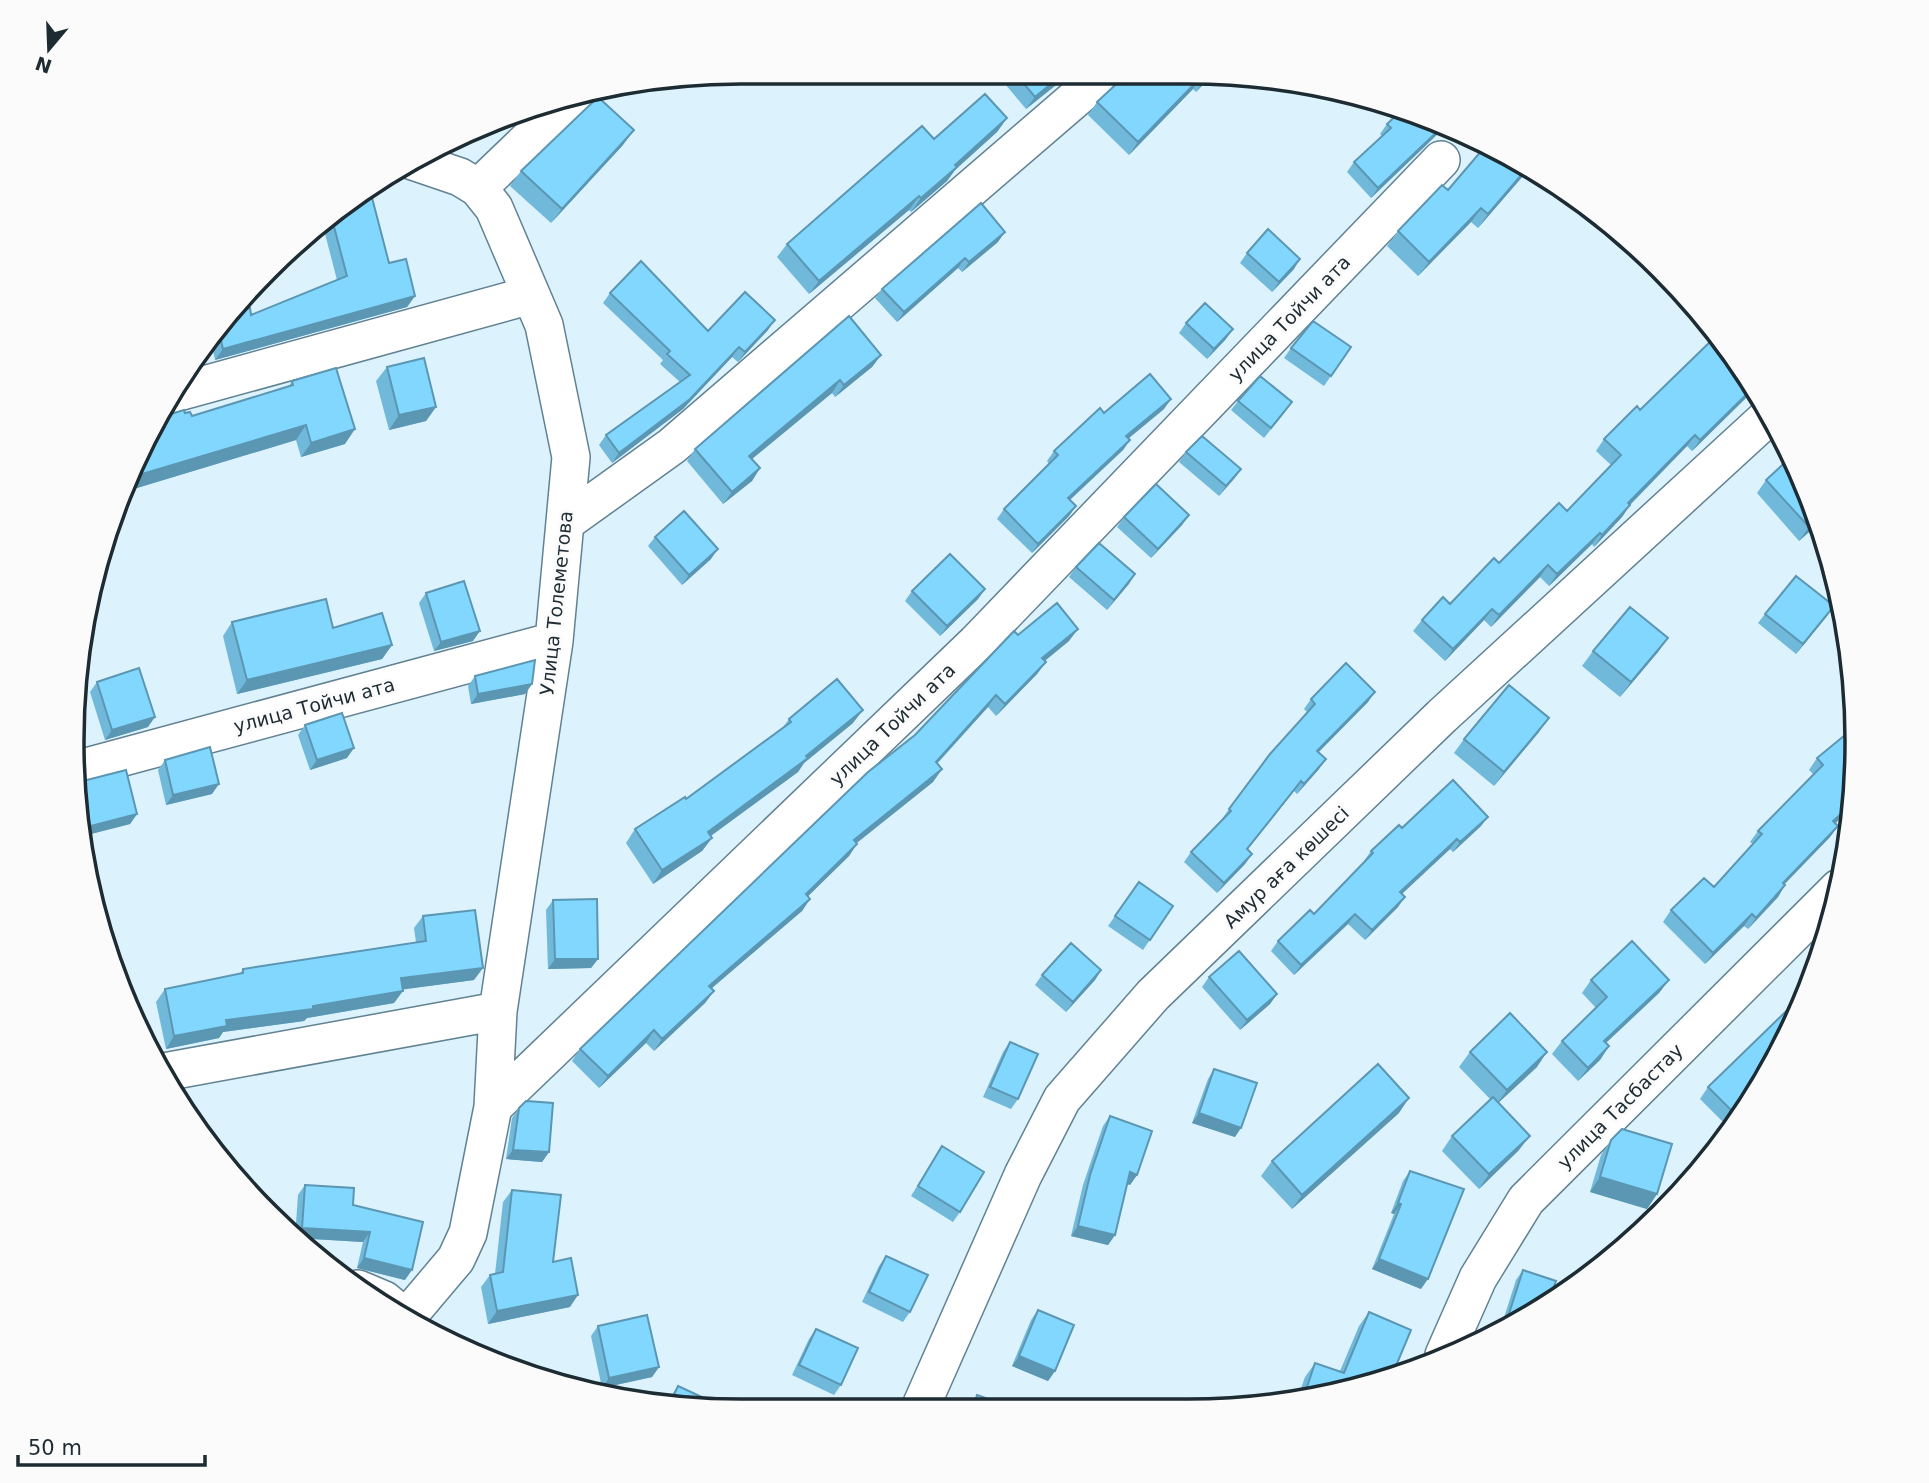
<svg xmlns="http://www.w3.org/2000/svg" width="1929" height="1483" font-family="'DejaVu Sans',sans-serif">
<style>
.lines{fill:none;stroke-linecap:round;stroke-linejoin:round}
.minor-casing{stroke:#618293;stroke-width:40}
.minor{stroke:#fff;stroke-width:37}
.wall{fill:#70b9db}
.shaded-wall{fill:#5b96b2}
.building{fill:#82d7ff;stroke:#5b96b2;stroke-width:2}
.labels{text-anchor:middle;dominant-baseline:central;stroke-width:6;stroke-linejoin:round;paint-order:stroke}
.street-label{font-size:19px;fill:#1d2b32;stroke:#fbfbfb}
.rim{fill:none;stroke:#1d2b32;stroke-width:3.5}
</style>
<rect width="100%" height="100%" fill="#dcf2fd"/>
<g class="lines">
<g class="minor-casing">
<path id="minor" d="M410,160L460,177L478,188L494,208L544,325L571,457L554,641L498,1011L493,1107
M478,188L577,93
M171,394L531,295
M566,522L672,446L1105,73
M75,770L554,641
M164,1072L498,1011
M358,1289L384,1300L401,1314
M407,1317L456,1259L468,1233L493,1107L976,643L1441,160
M1444,1355L1478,1278L1526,1200L1839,888
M921,1406L1023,1175L1062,1099L1153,995L1442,716L1769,416"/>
</g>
<use href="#minor" class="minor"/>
</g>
<path class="wall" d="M995,72L1071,73L1026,109Z
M1125,73H1214L1196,92L1193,89L1129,155L1088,115L1097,102L1125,76Z
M1007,118L997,132L955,170L947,181L911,212L909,210L809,294L777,257L787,244L934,139Z
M1387,124L1446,126L1371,198L1347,172L1354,162L1382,136L1380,134Z
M623,145L551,223L510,186L521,171Z
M1523,176L1478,228L1471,222L1418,276L1387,246L1398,231L1448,190Z
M370,190L389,263L415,296L407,307L215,360L211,342L235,311L251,315L337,280L323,226Z
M998,242L962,272L958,268L897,322L875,298L882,289Z
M1247,253L1294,269L1272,292L1240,263Z
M610,293L708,331L768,330L738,362L732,357L683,409L612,463L599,445L606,435L680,382L660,364L663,360L603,303Z
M1186,323L1226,339L1207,359L1179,333Z
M1351,347L1324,386L1284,358L1291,348Z
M881,355L872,367L835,397L832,393L752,459L760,468L752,481L723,504L687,461L695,449Z
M387,367L436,407L426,421L389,430L376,381Z
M292,381L345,444L301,457L296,440L127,491L185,413L192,416L289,386Z
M1750,394L1692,451L1687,446L1630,505L1622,517L1594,547L1592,544L1549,586L1540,577L1491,627L1484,620L1445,661L1413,631L1422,620L1450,604L1499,563L1567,511L1611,465L1596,451L1604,439L1640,410Z
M1238,401L1285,412L1264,438L1231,410Z
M1164,409L1128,439L1130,440L1123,450L1070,500L1076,506L1069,516L1032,553L997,519L1004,509L1049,464L1047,461L1054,451L1104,413Z
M1186,452L1241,469L1219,496L1179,462Z
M1766,480L1818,524L1799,541L1757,493Z
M1189,515L1182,525L1151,558L1117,527L1124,517Z
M655,537L711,559L682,585L648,546Z
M1076,567L1135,574L1107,610L1069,577Z
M985,589L978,599L940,636L905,601L912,591Z
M426,593L473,641L434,651L419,603Z
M1765,614L1827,616L1796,654L1758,623Z
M232,622L333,628L392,645L382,659L237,694L223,636Z
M1018,635L1069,641L1045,661L1046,662L1037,674L996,716L988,707L937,764L942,769L933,782L857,843L849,856L808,896L810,899L802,911L711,989L714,991L705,1003L654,1051L646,1043L599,1088L572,1061L580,1049L915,735Z
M1668,638L1658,652L1620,697L1582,666L1593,651Z
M475,676L532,684L525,694L471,704L468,686Z
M97,682L148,727L105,740L90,692Z
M1311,699L1368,702L1318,752L1319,769L1297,794L1294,791L1247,849L1252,854L1245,864L1217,893L1184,862L1191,852L1223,820L1222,819L1229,809L1307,712L1304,709Z
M789,719L853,723L804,763L798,772L711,836L712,838L702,851L653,884L626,843L635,829L686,799L781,730Z
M305,725L347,758L310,770L298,735Z
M1539,732L1494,786L1454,753L1464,739Z
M1850,732L1835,823L1838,826L1830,837L1784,884L1785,885L1778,897L1748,929L1744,926L1705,964L1663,922L1671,910L1714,887L1753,844L1750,842L1758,831L1813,774L1809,770L1817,758Z
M165,760L212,794L166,805L158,770Z
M75,780L137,814L130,824L83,836L73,785Z
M1481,826L1453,852L1450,849L1402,894L1398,907L1365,940L1348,924L1294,975L1271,951L1278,941L1314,914L1365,862L1364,861L1371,851L1402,828Z
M1139,882L1173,906L1143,950L1108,926Z
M553,900L598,959L591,968L548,969L546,910Z
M423,916L474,980L403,989L394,1003L307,1018L304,1021L223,1032L219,1038L166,1049L156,1002L165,989L240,974L243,969L416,942L414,928Z
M1101,970L1095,980L1066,1012L1035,985L1042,975Z
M1814,971L1810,985L1807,982Z
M1209,977L1277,994L1270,1004L1240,1030L1202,987Z
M1591,980H1669L1659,993L1606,1043L1609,1046L1600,1060L1578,1081L1552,1054L1562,1041L1596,1008L1582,993Z
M1010,1042L1018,1099L1011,1109L983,1097L1003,1052Z
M1470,1052L1537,1067L1498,1103L1519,1150L1479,1189L1442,1151L1452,1136L1491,1100L1459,1067Z
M1214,1069L1235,1137L1192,1123L1208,1079Z
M1708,1087L1744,1114L1731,1130L1700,1099Z
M519,1108L549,1152L542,1162L506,1159L512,1118Z
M1399,1113L1292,1209L1261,1176L1272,1161Z
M1110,1116L1137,1175L1130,1185L1127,1184L1115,1235L1108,1245L1071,1236L1083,1185L1103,1126Z
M1611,1140L1657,1194L1647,1209L1590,1192L1601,1155Z
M942,1146L960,1212L953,1222L911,1196Z
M1410,1171L1421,1289L1372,1269L1394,1214L1391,1213L1403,1181Z
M305,1185L353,1205L405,1280L357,1268L363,1242L295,1238L298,1195Z
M512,1190L553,1262L570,1307L488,1324L481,1287L490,1275L495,1274L503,1202Z
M1631,1232L1638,1234L1622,1247L1624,1242Z
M886,1256L910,1312L903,1322L862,1302L879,1266Z
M1523,1270L1548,1304L1485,1335L1493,1324L1501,1327L1516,1280Z
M1038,1310L1055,1371L1048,1381L1012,1366L1031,1320Z
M1369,1312L1391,1378L1297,1400L1305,1377L1315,1363L1340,1371L1359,1326Z
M598,1326L659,1367L652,1377L602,1388L591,1336Z
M816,1329L841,1385L834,1395L792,1375L809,1339Z
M678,1386L719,1405H667L671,1396Z"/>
<path class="shaded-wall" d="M1064,73H1071L1026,109L1035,97Z
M1211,73H1214L1196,92L1205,79Z
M1202,76L1193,89L1129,155L1138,142Z
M1007,118L997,132L955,170L947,181L911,212L921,198L955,165Z
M1443,126H1446L1371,198L1378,188Z
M634,130L623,145L551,223L562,209Z
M1527,168L1523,176L1478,228L1488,214Z
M919,196L909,210L809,294L819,281Z
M1481,208L1471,222L1418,276L1429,262Z
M1005,232L998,242L962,272L969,262Z
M965,258L958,268L897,322L904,312Z
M1300,259L1294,269L1272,292L1279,282Z
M415,296L407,307L215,360L223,349Z
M775,320L768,330L738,362L745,352Z
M1233,329L1226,339L1207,359L1214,349Z
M739,347L732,357L683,409L612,463L619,453Z
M881,355L872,367L835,397L844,385Z
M840,380L832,393L741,468L749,456Z
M1754,387V388L1750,394L1692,451L1700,440Z
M1171,399L1164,409L1119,446L1126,436Z
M436,407L426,421L389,430L399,415Z
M306,425L296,440L127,491L132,477Z
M355,429L345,444L301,457L311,443Z
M1695,435L1687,446L1620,515L1628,503Z
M1130,440L1123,450L1061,508L1068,498Z
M760,468L752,481L723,504L732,492Z
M1241,469L1234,479L1219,496L1226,486Z
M1630,505L1622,517L1594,547L1602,535Z
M1076,506L1069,516L1032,553L1038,544Z
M1189,515L1182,525L1151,558L1158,549Z
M1817,520L1818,524L1799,541L1809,527Z
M1600,533L1592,544L1549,586L1557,574Z
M115,535L108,545L103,547L107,538Z
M718,549L711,559L682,585L689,575Z
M1548,565L1540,577L1491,627L1499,615Z
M1135,574L1129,584L1107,610L1114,600Z
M985,589L978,599L940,636L947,626Z
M1834,606L1827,616L1796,654L1803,644Z
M1492,609L1484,620L1445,661L1453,649Z
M1078,629L1069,641L1033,670L1042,658Z
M480,631L473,641L434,651L441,642Z
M1668,638L1658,652L1620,697L1631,682Z
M392,645L382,659L237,694L247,680Z
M1046,662L1037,674L996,716L1005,704Z
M532,684L525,694L471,704L478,694Z
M1375,692L1368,702L1310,761L1317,751Z
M996,695L988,707L927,774L936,762Z
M863,710L853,723L804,763L798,772L698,845L708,832L806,756Z
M155,717L148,727L105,740L112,730Z
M1549,718L1539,732L1494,786L1504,772Z
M354,748L347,758L310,770L317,760Z
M1326,759L1319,769L1297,794L1304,784Z
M942,769L933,782L845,852L854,840Z
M1301,781L1294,791L1240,859L1247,849Z
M219,784L212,794L166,805L173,795Z
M1851,805V810L1825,832L1833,821Z
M137,814L130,824L83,836V833L87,827Z
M1488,817L1481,826L1453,852L1460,842Z
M1838,826L1830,837L1775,894L1783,883Z
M712,838L702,851L653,884L662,870Z
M1457,839L1450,849L1393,902L1400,892Z
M857,844L849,856L798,906L806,894Z
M1252,854L1245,864L1217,893L1224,883Z
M1785,885L1778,897L1748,929L1756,918Z
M1405,897L1398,907L1365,940L1372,930Z
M810,899L802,911L700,998L709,986Z
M1355,914L1348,924L1294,975L1301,965Z
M1752,914L1744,926L1705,964L1713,953Z
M555,959H598L591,968L548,969Z
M483,968L474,980L392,991L401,978Z
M1101,970L1095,980L1066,1012L1073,1002Z
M1669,980L1659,993L1594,1054L1604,1041Z
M403,991L394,1003L307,1018L304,1021L223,1032L219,1038L166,1049L174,1036L226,1020Z
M714,991L705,1003L654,1051L662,1039Z
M1277,994L1270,1004L1240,1030L1247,1020Z
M654,1030L646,1043L599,1088L608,1076Z
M1609,1046L1600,1060L1578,1081L1588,1068Z
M1547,1052L1537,1067L1496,1105L1507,1090Z
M1409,1098L1399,1113L1292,1209L1302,1195Z
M1199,1113L1241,1128L1235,1137L1192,1123Z
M1530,1136L1519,1150L1479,1189L1489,1174Z
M513,1150L549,1152L542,1162L506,1159Z
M1130,1172L1137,1175L1130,1185L1123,1182Z
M1600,1177L1657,1194L1647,1209L1590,1192Z
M1398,1203L1401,1204L1394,1214L1391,1213Z
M1078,1226L1115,1235L1108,1245L1071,1236Z
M302,1228L370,1232L363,1242L296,1238Z
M364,1258L412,1270L405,1280L357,1268Z
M1379,1259L1428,1279L1421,1289L1372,1269Z
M578,1295L570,1307L488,1324L497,1311Z
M1019,1356L1055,1371L1048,1381L1012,1366Z
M659,1367L652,1377L602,1388L609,1378Z"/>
<path class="building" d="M1015,73H1064L1035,97Z
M1128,73H1211L1205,79L1202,76L1138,142L1097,102Z
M985,94L1007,118L955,165L957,167L921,198L919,196L819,281L787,244L922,126L934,139Z
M598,97L634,130L562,209L521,171Z
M1402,110L1443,126L1378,188L1354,162L1391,128L1387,124Z
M1488,143L1527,168L1488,214L1481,208L1429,262L1398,231L1442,185L1448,190Z
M370,190L389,263L406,259L415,296L223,349L219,332L235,311L250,308L251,315L347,276L332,219Z
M981,203L1005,232L969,262L965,258L904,312L882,289Z
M1268,229L1300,259L1279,282L1247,253Z
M641,261L708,331L745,292L775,320L745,352L739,347L690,399L619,453L606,435L690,375L667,354L670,351L610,293Z
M1205,303L1233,329L1214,349L1186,323Z
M849,316L881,355L844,385L840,380L749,456L760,468L732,492L695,449Z
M1313,321L1351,347L1331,376L1291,348Z
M1714,338L1745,370L1754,387L1700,440L1695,435L1628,503L1630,505L1602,535L1600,533L1557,574L1548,565L1499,615L1492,609L1453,649L1422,620L1443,597L1450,604L1494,558L1499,563L1559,503L1567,511L1621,455L1604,439L1637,406L1640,410Z
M424,358L436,407L399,415L387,367Z
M336,368L355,429L311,443L306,425L132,477L157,418L184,410L185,413L190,412L192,416L293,385L292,381Z
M1150,374L1171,399L1126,436L1130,440L1068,498L1076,506L1038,544L1004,509L1058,455L1054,451L1100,408L1104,413Z
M1260,376L1292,402L1271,428L1238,401Z
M1202,436L1241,469L1226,486L1186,452Z
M1791,457L1806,486L1817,520L1809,527L1766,480Z
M1156,484L1189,515L1158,549L1124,517Z
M684,511L718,549L689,575L655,537Z
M112,525L115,535L107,538Z
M1099,543L1135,574L1114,600L1076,567Z
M950,554L985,589L947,626L912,591Z
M1796,576L1834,606L1803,644L1765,614Z
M464,581L480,631L441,642L426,593Z
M326,599L333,628L382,613L392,645L247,680L232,622Z
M1057,603L1078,629L1042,658L1046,662L1005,704L996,695L936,762L942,769L854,840L857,844L806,894L810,899L709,986L714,991L662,1039L654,1030L608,1076L580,1049L868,772L915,735L1014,631L1018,635Z
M1630,607L1668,638L1631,682L1593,651Z
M535,660L532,684L478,694L475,676Z
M1346,663L1375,692L1317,751L1326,759L1304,784L1301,781L1247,849L1252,854L1224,883L1191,852L1231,811L1229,809L1270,754L1315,704L1311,699Z
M139,668L155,717L112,730L97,682Z
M837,679L863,710L806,756L808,758L708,832L712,838L662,870L635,829L685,797L686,799L791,722L789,719Z
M1509,685L1549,718L1504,772L1464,739Z
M342,713L354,748L317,760L305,725Z
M1856,726L1857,742L1851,805L1833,821L1838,826L1783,883L1785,885L1756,918L1752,914L1713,953L1671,910L1704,878L1714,887L1762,834L1758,831L1823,765L1817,758Z
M210,747L219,784L173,795L165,760Z
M126,770L137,814L87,827L75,780H87Z
M1453,780L1488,817L1460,842L1457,839L1400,892L1405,897L1372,930L1355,914L1301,965L1278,941L1310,910L1314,914L1373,853L1371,851L1399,825L1402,828Z
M1139,882L1173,906L1150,940L1115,916Z
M597,899L598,959H555L553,900Z
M475,910L483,968L401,978L403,991L313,1006V1009L226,1020L227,1026L174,1036L165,989L243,973V969L426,941L423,916Z
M1632,941L1669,980L1604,1041L1609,1046L1588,1068L1562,1041L1607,997L1591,980Z
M1071,943L1101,970L1073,1002L1042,975Z
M1239,951L1277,994L1247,1020L1209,977Z
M1809,989L1806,998L1744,1114L1740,1119L1708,1087Z
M1510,1013L1547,1052L1507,1090L1470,1052Z
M1010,1042L1038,1054L1018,1099L990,1087Z
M1378,1064L1409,1098L1302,1195L1272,1161Z
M1214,1069L1257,1083L1241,1128L1199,1113Z
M1493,1097L1530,1136L1489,1174L1452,1136Z
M526,1101L553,1103L549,1152L513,1150L519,1108Z
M1110,1116L1152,1131L1137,1175L1130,1172L1115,1235L1078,1226L1090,1175Z
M1622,1129L1672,1144L1657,1194L1600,1177L1611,1140Z
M942,1146L984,1172L960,1212L918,1186Z
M1410,1171L1464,1189L1428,1279L1379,1259L1401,1204L1398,1203Z
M305,1185L354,1188L353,1205L423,1222L412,1270L364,1258L370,1232L302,1228Z
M512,1190L561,1195L553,1262L571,1258L578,1295L497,1311L490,1275L503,1272Z
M1631,1232L1638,1234L1628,1242Z
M886,1256L928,1275L910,1312L869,1292Z
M1523,1270L1556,1281L1548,1304L1505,1326Z
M1038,1310L1074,1325L1055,1371L1019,1356Z
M1369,1312L1411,1330L1391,1378L1303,1399L1315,1363L1344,1373Z
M647,1315L659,1367L609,1378L598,1326Z
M1493,1324L1502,1327L1490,1333Z
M816,1329L858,1348L841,1385L799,1365Z
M678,1386L719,1405H669Z
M977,1395L1008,1406H974Z"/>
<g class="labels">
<g class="street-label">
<text transform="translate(1289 318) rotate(-46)">улица Тойчи ата</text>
<text transform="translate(556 603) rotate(-84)">Улица Толеметова</text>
<text transform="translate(314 705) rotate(-15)">улица Тойчи ата</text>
<text transform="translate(892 724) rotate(-44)">улица Тойчи ата</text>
<text transform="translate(1286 867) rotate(-44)">Амур аға көшесі</text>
<text transform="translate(1620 1106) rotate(-45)">улица Тасбастау</text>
</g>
</g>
<path d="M0 0H1929V1483H0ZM741 84H1188A657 657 0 0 1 1845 741V742A657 657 0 0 1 1188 1399H741A657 657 0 0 1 84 742V741A657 657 0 0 1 741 84Z" fill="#fbfbfb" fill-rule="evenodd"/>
<path class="rim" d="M741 84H1188A657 657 0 0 1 1845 741V742A657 657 0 0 1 1188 1399H741A657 657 0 0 1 84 742V741A657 657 0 0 1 741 84Z"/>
<g transform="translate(49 49) rotate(199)" stroke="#fbfbfb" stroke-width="5" paint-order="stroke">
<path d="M0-5L12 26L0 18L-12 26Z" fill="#1d2b32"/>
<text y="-10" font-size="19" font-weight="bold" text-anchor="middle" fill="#1d2b32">N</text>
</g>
<path d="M18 1455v10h187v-10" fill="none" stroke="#1d2b32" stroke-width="3.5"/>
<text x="28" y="1455" font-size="21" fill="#1d2b32" stroke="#fbfbfb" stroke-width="5" paint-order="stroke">50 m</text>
</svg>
